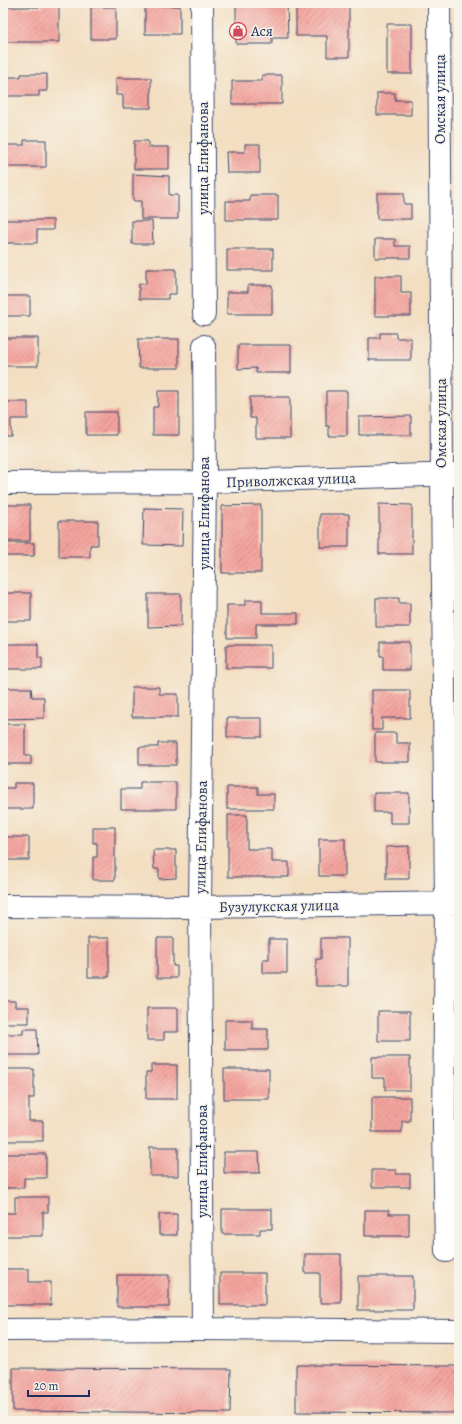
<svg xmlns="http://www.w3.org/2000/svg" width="462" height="1424" font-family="Alegreya,serif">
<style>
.building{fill:url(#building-hatch)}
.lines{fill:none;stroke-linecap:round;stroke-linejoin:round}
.minor-casing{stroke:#3b496d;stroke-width:24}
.minor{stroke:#fff;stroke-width:22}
.labels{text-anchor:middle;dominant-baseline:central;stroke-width:3;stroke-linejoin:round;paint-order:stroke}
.poi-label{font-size:15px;fill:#1b2f5e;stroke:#f7f3e8;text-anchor:start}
.street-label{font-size:15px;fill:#1b2f5e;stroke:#f7f3e8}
</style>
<defs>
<pattern id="building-hatch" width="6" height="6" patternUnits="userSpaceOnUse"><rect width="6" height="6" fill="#f5a49e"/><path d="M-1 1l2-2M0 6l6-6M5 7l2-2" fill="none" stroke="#c68684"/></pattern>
</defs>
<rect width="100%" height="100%" fill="#f7f3e8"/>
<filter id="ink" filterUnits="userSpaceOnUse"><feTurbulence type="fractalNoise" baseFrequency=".025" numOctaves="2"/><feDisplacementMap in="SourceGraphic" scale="8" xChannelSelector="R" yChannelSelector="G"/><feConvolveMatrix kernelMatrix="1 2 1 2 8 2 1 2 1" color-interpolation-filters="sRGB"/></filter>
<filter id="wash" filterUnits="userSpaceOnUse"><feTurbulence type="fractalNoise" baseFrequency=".012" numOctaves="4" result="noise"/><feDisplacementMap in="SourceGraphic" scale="16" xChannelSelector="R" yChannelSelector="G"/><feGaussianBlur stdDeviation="0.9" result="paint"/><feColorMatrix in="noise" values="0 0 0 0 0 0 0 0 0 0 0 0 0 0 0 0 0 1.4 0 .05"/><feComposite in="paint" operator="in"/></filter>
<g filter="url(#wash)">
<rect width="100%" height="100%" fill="#f3dec1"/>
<g id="blocks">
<path class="building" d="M43,3H59V42H3V7H43Z
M236,4H287L288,38H272V44H236Z
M145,6H180V34H145Z
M296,6H349V57H327V36H296Z
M91,7H116V39H91Z
M387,24H412V74H387Z
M21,74H47V91H39V96H4V77H21Z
M262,75H282V104H232V81H262Z
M116,78H151V108H123V95H116Z
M377,93H395V100H411V115H377Z
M24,140H46V167H4V145H24Z
M134,141H148V147H169V169H134Z
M245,144H260V173H227L226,152H245Z
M133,174L169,176V195H178V219H141V201H133Z
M377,193H404V204H411V219H377Z
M250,195H278V220H226V201H250Z
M3,220H53V230H37V243H3Z
M132,221H152L153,244H132Z
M375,239H395V246H410V258H375Z
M227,249H273V270H227Z
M146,269H176V294H168V299H139V284H146Z
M375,276H401V293H411V316H375Z
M248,285H272V314H227V292H248Z
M3,296H30V316H3Z
M380,333H396V338H411V360H369V338H380Z
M3,338H38V366H3Z
M138,339H179V368H139Z
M238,345H291V373H256V368L238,369Z
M158,391H179V435H153V407H158Z
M326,391H347V436H329V426H326Z
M250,397H290V438H256V418H250Z
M3,402H28V419H11V436H3Z
M86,412H117V435H86Z
M411,416V435H359V417Z
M379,504L412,505V554H379Z
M3,505H30V541H3Z
M261,505V573H222V506Z
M144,508L183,509L182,546L143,545Z
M320,514H349V547H320Z
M59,521H98V545H90V557H59Z
M3,543H34V556H3Z
M3,593H31V621H3Z
M148,594H181V626L148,627Z
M376,598H399V603H410V627H376Z
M245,600H262V613H298V624H256V638H227V605H245Z
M380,642H410V670H383V656H380Z
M3,644H38V658H42V669H3Z
M226,645H271V668H226Z
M132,687H159V694H178V717H132Z
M3,688H31L32,697H44V718L3,719Z
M372,690H410V718H382V730H372Z
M227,718H262V737H227Z
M3,724H25V756H31V764H3Z
M375,733H396V743H410V762H375Z
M158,743H176V765H139V747H158Z
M140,782H176V809H121V789H140Z
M14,783H33V809H3V788H14Z
M227,787H258V794H274V809H227Z
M374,793H409V823H390V812H374Z
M228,815H247V849H272V862H289V877H228Z
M93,827H115V880H93V857H97V843H93Z
M3,837H29V860H3Z
M319,839H345V876H319Z
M409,846V879H386V847Z
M153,850H176V878L159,879V869H154Z
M88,938H109V977H88Z
M157,938H173V966H177V978H157Z
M321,938H348V986H316V959H321Z
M269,939H287V973H263V959H269Z
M3,1001H15V1007H29V1023H3Z
M147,1008H178V1032H164V1040H147Z
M378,1011H410V1041H378Z
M225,1020H252V1029H268V1050H225Z
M23,1029H37L38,1055H3V1034H23Z
M372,1057H410V1090H385V1078H372Z
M151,1065H177V1099H146V1072H151Z
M3,1069H34V1098H29V1121H43V1141H3Z
M224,1069H269V1099H224Z
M372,1097H410V1121H402V1132H372Z
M150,1147H178V1176H150Z
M224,1152H259L260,1173H224Z
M3,1154H46V1178H24V1188H3Z
M372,1170H396V1174H410V1187H372Z
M15,1197H48V1212H43V1236H3V1213H15Z
M222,1209H272V1229H260V1234H222Z
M365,1210H389V1214H409V1236H365Z
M159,1214H177V1235H159Z
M305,1254H341V1303H320V1273H305Z
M3,1269H29V1282H51V1305H3Z
M220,1273H265V1305H220Z
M117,1275H169V1307H117Z
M358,1276H413V1310H358Z
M296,1365L459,1366V1413L296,1412Z
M13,1368L231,1369L230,1413L13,1411Z"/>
</g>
</g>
<g filter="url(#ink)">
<use href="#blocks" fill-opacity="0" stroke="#3b496d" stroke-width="1"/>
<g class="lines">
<g class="minor-casing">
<path id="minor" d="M202,3L204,314
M439,3L442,476L446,903L444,1126L446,1251
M3,483L205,482L459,474
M3,906L200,907L459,903
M203,1329L200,907L205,482L204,346
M3,1330L203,1329L459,1331"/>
</g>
<use href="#minor" class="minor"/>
</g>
</g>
<defs>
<g id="shop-ring" transform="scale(0.9)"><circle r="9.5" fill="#f7f3e8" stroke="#d1495b" stroke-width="1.5"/><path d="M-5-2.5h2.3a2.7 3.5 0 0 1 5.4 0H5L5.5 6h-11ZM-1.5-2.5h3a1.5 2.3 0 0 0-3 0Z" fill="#d1495b"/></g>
</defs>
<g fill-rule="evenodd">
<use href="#shop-ring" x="238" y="31"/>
</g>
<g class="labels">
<g class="poi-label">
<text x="251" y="31">Ася</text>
</g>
<g class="street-label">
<text transform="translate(440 99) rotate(-90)">Омская улица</text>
<text transform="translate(203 158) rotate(-90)">улица Епифанова</text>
<text transform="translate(441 423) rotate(-90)">Омская улица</text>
<text transform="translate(291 480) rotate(-2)">Приволжская улица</text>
<text transform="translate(204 513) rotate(-90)">улица Епифанова</text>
<text transform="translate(201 837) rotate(-89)">улица Епифанова</text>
<text transform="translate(279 906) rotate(-1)">Бузулукская улица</text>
<text transform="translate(202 1161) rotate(-90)">улица Епифанова</text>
</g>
</g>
<rect width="462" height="1424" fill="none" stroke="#f7f3e8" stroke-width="16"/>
<path d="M28 1390v6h61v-6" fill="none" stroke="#1b2f5e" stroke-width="2"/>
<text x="34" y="1390" font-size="12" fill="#1b2f5e" stroke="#f7f3e8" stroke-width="3" paint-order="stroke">20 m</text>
</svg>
